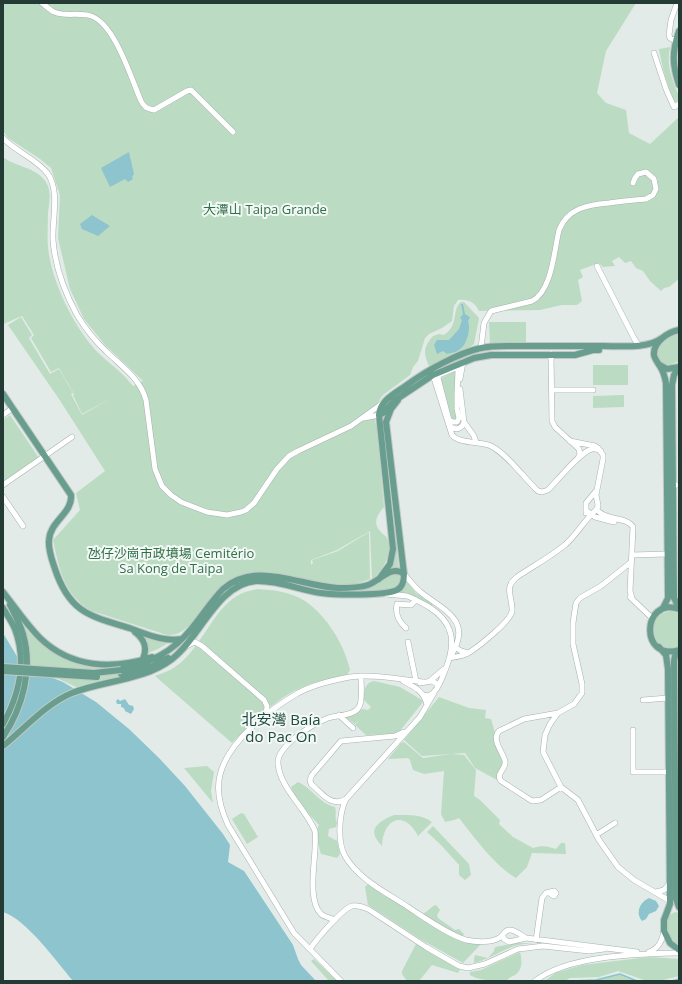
<svg xmlns="http://www.w3.org/2000/svg" width="682" height="984" font-family="'Open Sans','Noto Sans SC',sans-serif">
<style>
.green{fill:#bcdbc3}
.water{fill:#8dc4cd}
.lines{fill:none;stroke-linecap:round;stroke-linejoin:round}
.stream{stroke:#8dc4cd;stroke-width:1.5}
.minor-casing{stroke:#a5b3ae;stroke-width:6}
.major-casing{stroke:#c1c8c6;stroke-width:8}
.minor{stroke:#fff;stroke-width:5}
.major{stroke:#699e8f;stroke-width:6}
.major-bridge-casing{stroke:#c1c8c6;stroke-width:8;stroke-linecap:butt}
.major-bridge{stroke:#699e8f;stroke-width:6}
.labels{text-anchor:middle;dominant-baseline:central;stroke-width:4;stroke-linejoin:round;paint-order:stroke}
.park-label{font-size:13px;fill:#306f47;stroke:#f2f8f5}
.quarter-label{font-size:15px;fill:#204b40;stroke:#f2f8f5}
</style>
<rect width="100%" height="100%" fill="#e2ebe7"/>
<path class="green" d="M3,3H636L606,51L597,93L606,103L626,110L629,133L650,144L679,117V279L669,287L664,288L661,291L650,281L643,271L636,268L631,261L625,263L619,257L612,261L615,266L603,267L599,263L580,270L583,277L578,280L582,301L577,305H562L540,310L479,311C475,302 468,299 458,300L454,306L452,321L442,328L429,334L425,338L418,361L413,367L410,375L383,395L374,408L375,422L377,426L384,507C378,514 372,522 380,531C382,534 385,535 387,538C394,550 383,572 372,579L370,531L337,550L311,560V565L313,563L312,560L338,551L369,532L370,579C331,596 294,571 254,573C249,573 244,575 239,576C209,584 196,638 167,635L92,611C64,596 59,568 53,540L80,510L76,493L105,471L59,399L8,325L21,317L32,335L29,338L50,374L59,369L73,393L71,394L82,415L113,397L82,414L73,395L74,394L59,368L51,372L31,338L34,335L22,316L3,324V157C17,168 40,167 48,186C51,195 49,204 48,213C48,224 47,236 48,247C51,279 71,321 92,346C100,356 112,364 121,373C126,377 129,382 133,386L143,381L105,345L84,319L70,289L58,238L60,195L51,168L40,159L8,138L3,131Z
M670,47C666,65 672,80 679,96V100L676,102L673,101L663,69L659,49Z
M461,302H464L479,318L474,344L461,353L430,368C423,354 423,347 433,336L439,334L444,335C460,324 451,310 461,302Z
M489,322H526V343L490,344Z
M679,333V361L670,365L662,364C650,350 666,337 679,333Z
M593,365H628V385H593Z
M455,371L457,420H451L440,379Z
M624,395V407L593,408V396Z
M382,414L383,415L384,419L399,569H392L391,568L394,559Z
M10,415L39,458L3,482V420Z
M396,574L399,575L401,579L400,584L396,588C378,593 342,593 323,591C294,588 258,568 231,588C218,597 206,616 195,629L194,628C214,603 226,577 262,577L322,589L350,590L371,586L387,576Z
M407,582L416,593L433,604L431,606L414,597L400,592L405,587Z
M257,589C274,590 291,592 305,601C327,616 344,644 350,670L347,675C333,679 319,680 305,686C277,697 253,722 232,743L155,676C163,673 172,670 179,664C202,646 213,610 237,596C243,592 250,591 257,589Z
M670,611L679,613V646C654,657 640,616 670,611Z
M17,616C21,621 25,628 30,633C36,639 43,644 50,648C73,664 91,669 119,667L122,678L76,687L29,665C29,642 26,636 17,616Z
M145,637L168,643L158,649L148,653V645Z
M374,681L400,687L422,700L423,702L399,732L395,734L366,735L355,725L361,718L355,724L345,717L363,709L368,710L371,707L364,700C364,692 364,683 374,681Z
M439,697L469,708L486,710L485,718L491,719L504,764L497,775V780L475,768L465,753L422,756L404,740Z
M404,742L423,758L452,754L464,755L476,770L474,796L480,800L500,820L499,824L513,837L533,848C542,845 547,846 556,849L561,843H565L566,854L532,853L527,867L516,878C495,866 474,837 459,818L454,820L445,822L441,814L444,771L424,774L413,770L410,760L408,758L388,759L401,743Z
M207,766L214,772L211,791L213,803L184,768Z
M298,782C312,788 320,804 335,807C337,813 334,817 337,823L336,827L329,829L328,836L337,841L340,854L337,858L321,854C318,844 314,834 319,825C308,813 296,802 291,787Z
M241,813L244,814L258,837L247,844L232,819Z
M394,815C407,815 422,814 432,822L418,836C404,809 383,819 382,846C366,830 377,822 394,815Z
M433,826L469,864L471,875L465,880L459,875V865L441,845L427,832Z
M369,883L434,926L481,944L463,963L420,939L368,905L365,887Z
M436,905L440,910L437,915L438,918L455,930L459,929L464,934L462,937L422,914C428,912 431,906 436,905Z
M676,912L679,913V946C669,939 657,917 676,912Z
M516,943H533C525,944 517,944 509,948C497,953 487,960 474,963V960L475,955L488,958L494,951L495,947Z
M416,944L460,969L458,973L432,965L419,981H407L402,974V971Z
M520,952C522,959 523,970 515,975C511,977 509,977 507,981C495,981 480,981 470,975V972L481,970Z
M649,957L679,959V976L659,981H647L618,971L599,977L570,978L565,981H545L555,973L582,965Z
M314,959L337,981H329L311,961Z
M620,974L637,981H577L596,980Z"/>
<path class="water" d="M129,152L134,174L132,177L133,179L128,182L125,179L110,187L101,168Z
M92,215L110,226L98,236L82,229L80,224Z
M461,304H463L465,314L470,317L468,321C471,329 467,344 460,349C457,352 451,353 447,354L443,351L437,354L434,345L437,340H449L459,329L462,320L460,318L463,314Z
M3,633L18,658L24,665L48,676L63,682L96,702L129,729L159,758L185,786L223,834L230,845L228,862L244,871L293,945L298,959L301,965L316,981H73C57,962 26,919 3,912Z
M118,699L120,701L125,699L129,705L133,706L134,709L131,714L125,711L124,708L121,707V704H117L116,701Z
M649,898L656,901L659,906L656,911L649,914L646,919L642,921C635,913 640,902 649,898Z"/>
<g class="lines">
<path class="stream" d="M573,981L596,980L620,974L637,981
M672,981L679,979"/>
<g class="minor-casing">
<path id="minor" d="M42,3C46,6 50,10 54,12C66,17 79,12 91,16C115,24 131,78 141,101C144,107 147,109 154,110L187,91L191,90L233,132
M676,41L670,38L669,35L671,20L677,3
M654,53L666,89L674,107L679,104
M3,138C16,152 37,159 48,174C60,191 52,220 53,240C55,266 65,293 77,315C85,328 95,341 106,351C121,366 140,378 146,400L155,469L162,486L171,495L181,502L207,512L227,515L241,512L246,510L254,503L277,469L289,456L298,451L351,426L383,403
M597,266L635,340L639,345
M481,348L484,323L491,311L532,301C552,291 554,251 559,230C568,208 587,205 609,203C622,201 634,200 646,199L653,195L656,189L654,179L646,172L638,174L635,178L633,183
M551,354L552,421L555,427L579,449L580,454L578,458
M456,368L458,370L457,394V409L459,418L457,422H453L449,420L438,378L439,375Z
M433,375L452,435C460,444 479,441 491,446C507,454 524,478 538,491L542,492L548,490C557,481 581,451 592,449C595,448 598,450 601,451
M460,379L463,362
M460,389L464,422L474,436L476,442
M552,390H593
M3,415L13,408
M364,418L379,415
M450,426C455,431 462,429 464,422
M570,441L595,446L598,448L603,455V459L596,495L598,505L597,510C606,521 626,516 633,527L630,591L632,598
M3,485L72,437
M673,485H679
M3,497L23,526
M587,511L595,517L614,522
M586,513V503L596,491
M632,555L667,554
M630,563L601,586L580,598L576,603L573,623V644L582,684V693L574,704L558,713L550,724L545,735L543,752L561,787L578,800L599,840L618,867L634,880L670,901
M404,574C410,581 416,589 423,594C447,612 471,621 452,654
M386,594C393,595 400,595 407,596C415,599 422,603 429,607C454,623 456,642 446,668C442,678 438,691 429,696L423,695
M630,597L652,618
M406,628C399,622 395,614 397,604L411,605L416,600
M408,642L416,681
M186,646L195,642L202,646L264,700L267,706L266,715
M455,647L461,651L468,653
M449,658C456,657 464,656 470,652C479,646 511,621 512,611C513,597 503,588 517,577C533,566 552,556 566,544C578,533 585,519 597,509
M431,680L444,669
M403,681C415,687 424,691 427,705
M420,683L432,681L437,684V688
M434,693L420,717L346,799C339,813 337,842 345,856C358,879 387,893 408,907C425,918 447,934 466,940C475,942 491,943 499,938C504,936 504,929 510,930C516,930 522,936 526,938
M643,700L668,698
M558,713L524,719L499,731C491,740 503,752 505,761C507,769 495,773 501,781L532,801L541,800L561,787
M339,715L353,728
M633,730V772H669
M346,799C331,808 322,793 311,784L310,780L312,775L341,741L395,736L404,732
M596,835L615,823
M656,892L664,890L670,883
M335,920C330,918 325,917 321,914C305,898 318,852 315,831C306,809 280,788 278,764C276,746 313,724 328,718C337,715 354,716 359,707C363,701 361,684 361,676
M503,936L504,939L509,942L526,938L637,952
M536,940L542,898L546,893L554,891L556,893L554,896L549,893
M310,949C316,940 342,909 352,906C358,905 363,907 368,909L426,947L459,966L468,968L485,964L518,949L527,948L543,946L589,951L604,949
M649,952C659,948 662,941 664,931
M341,981L294,933L228,825C221,810 216,791 220,775C228,741 269,710 298,693C313,685 333,680 350,677C374,674 399,679 423,682
M535,981C568,955 638,954 679,953"/>
</g>
<g class="major-casing">
<path id="major" d="M679,31C672,52 672,64 679,85
M660,365L667,369L679,367
M679,367L674,375L672,385L674,598L679,608
M3,394L71,495C73,513 50,521 49,540C48,550 52,560 55,569C70,614 91,616 132,629C149,635 164,642 182,639
M379,415L383,413L394,401L433,375L474,358L491,355H575L593,350H599
M379,579L390,564L393,549L379,415C380,400 396,393 407,385C426,371 458,353 481,348C493,345 507,346 520,346C548,346 575,346 603,346C620,346 648,349 662,338
M3,592C15,607 26,624 40,638C71,668 112,670 152,657
M3,608C7,615 12,622 15,629C27,661 19,695 3,724
M679,609C642,596 639,662 679,650
M659,611L663,608L668,598L666,383C665,378 664,373 661,368C659,364 655,360 654,355C653,342 668,332 679,330
M135,632C144,639 148,647 143,659
M659,647L666,655L668,669L670,904L664,920V931L670,943L679,950
M679,651L675,656L674,661L676,899L679,907
M121,670C151,662 172,653 192,628C203,615 211,601 223,589C257,560 299,586 338,588C348,588 359,588 368,585C380,581 391,564 404,574
M121,674L153,666L168,658
M3,737C23,707 33,669 23,634C20,624 15,615 10,605
M3,746C24,729 47,703 72,693C105,680 143,681 172,659C200,638 217,584 256,581C278,580 300,590 321,593C337,595 383,596 397,590C403,587 404,581 404,574L386,422L391,409L398,400"/>
</g>
<use href="#minor" class="minor"/>
<use href="#major" class="major"/>
<g class="major-bridge-casing">
<path id="major-bridge" d="M3,667L94,673L121,670
M3,671L97,677"/>
</g>
<use href="#major-bridge" class="major-bridge"/>
</g>
<g class="labels">
<g class="park-label">
<text x="265" y="209">大潭山 Taipa Grande</text>
<text x="171" y="553">氹仔沙崗市政墳場 Cemitério<tspan x="171" dy="15">Sa Kong de Taipa</tspan></text>
</g>
<g class="quarter-label">
<text x="281" y="719">北安灣 Baía<tspan x="281" dy="17">do Pac On</tspan></text>
</g>
</g>
<rect width="682" height="984" fill="none" stroke="#233b34" stroke-width="8"/>
</svg>
